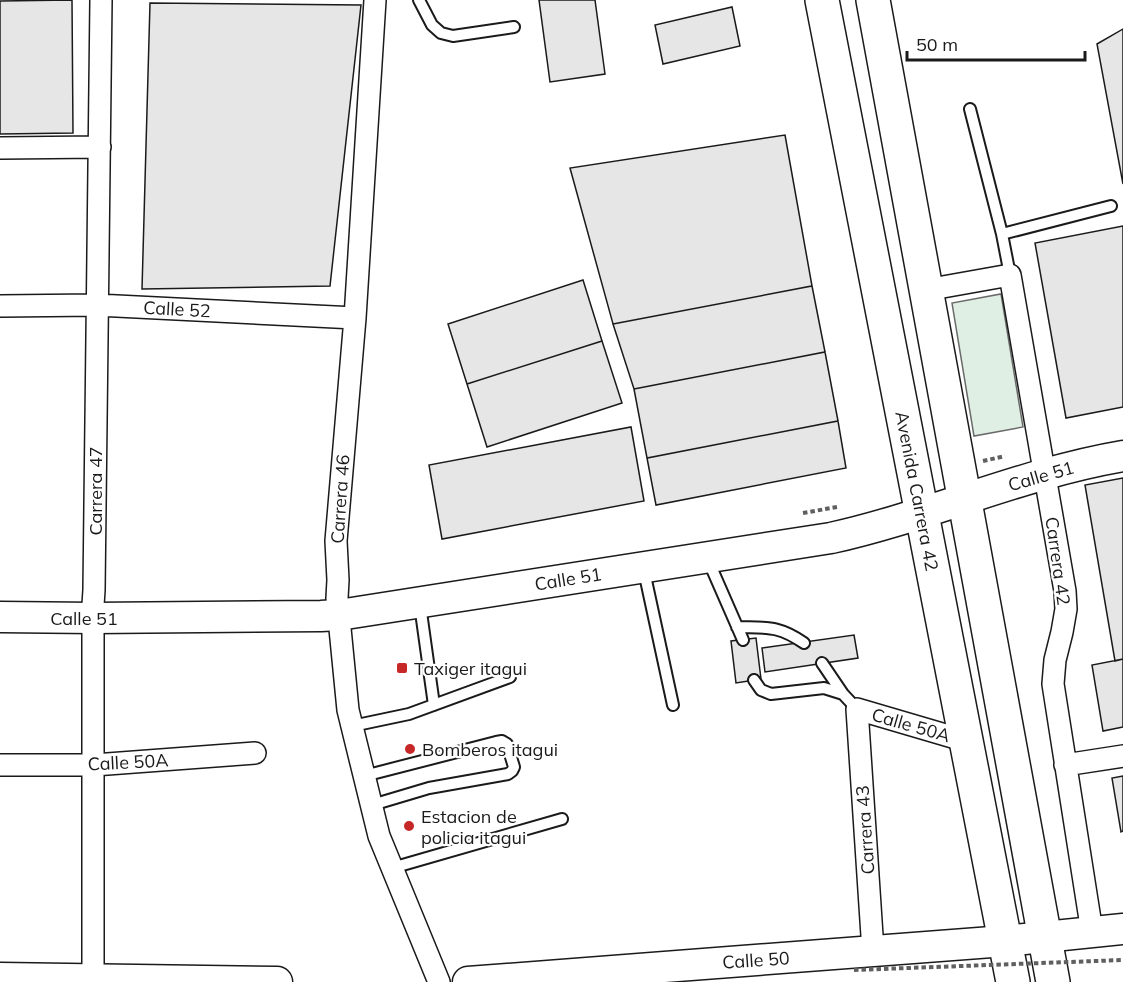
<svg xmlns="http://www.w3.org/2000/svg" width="1123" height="982" font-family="Mulish,sans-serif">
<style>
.green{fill:#e0efe3;stroke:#6a6a6a;stroke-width:1.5}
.building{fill:#e6e6e6;stroke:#1a1a1a;stroke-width:1.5}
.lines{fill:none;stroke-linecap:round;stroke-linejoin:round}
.lane-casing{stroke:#1a1a1a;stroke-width:14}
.street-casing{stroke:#1a1a1a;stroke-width:24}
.secondary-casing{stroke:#1a1a1a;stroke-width:33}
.highway-casing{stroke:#1a1a1a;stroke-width:36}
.path{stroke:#5f5f5f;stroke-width:4;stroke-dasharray:4.5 3;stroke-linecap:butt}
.lane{stroke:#fff;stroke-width:10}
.street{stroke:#fff;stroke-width:21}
.secondary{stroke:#fff;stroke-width:30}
.highway{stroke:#fff;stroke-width:33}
.path-bridge{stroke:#5f5f5f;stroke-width:4;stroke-dasharray:4.5 3;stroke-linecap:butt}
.poi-dot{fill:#c62828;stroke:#fff;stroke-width:2}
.labels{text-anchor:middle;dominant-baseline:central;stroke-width:4.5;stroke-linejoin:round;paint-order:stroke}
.street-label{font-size:18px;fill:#1a1a1a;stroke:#fff}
.poi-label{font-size:18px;fill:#1a1a1a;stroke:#fff;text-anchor:start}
</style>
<rect width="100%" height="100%" fill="#fff"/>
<path class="green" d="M1001,294L1023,427L974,436L952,303Z"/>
<path class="building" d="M72,0L73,133L0,134V1Z
M539,0H595L605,74L550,82Z
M150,3L361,5L330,286L142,289Z
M732,7L740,46L663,64L655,25Z
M1123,29V184L1097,44Z
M785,135L812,286L613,324L570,168Z
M1123,226V407L1066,418L1035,243Z
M583,280L602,341L467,384L448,324Z
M812,286L825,352L634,389L613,324Z
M602,341L622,403L487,447L467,384Z
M825,352L838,421L647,458L634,389Z
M838,421L846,468L656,505L647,458Z
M631,427L644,501L442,539L429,465Z
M1123,478V659L1115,661L1085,485Z
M854,635L858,658L765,672L762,648Z
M756,638L761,679L736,683L731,641Z
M1123,659V727L1103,731L1092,665Z
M1123,776V831L1121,832L1112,778Z"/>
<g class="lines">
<g class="lane-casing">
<path id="lane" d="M419,0L432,25L441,33L453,36L514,27
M970,109L1002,234
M1010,275L1002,234L1111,206
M708,560L743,640
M644,571L673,705
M420,605L434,705
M737,627C767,628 778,625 804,643
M822,663L843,694
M754,680L761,690L771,694L824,688L843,694L857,709
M352,726L409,714L510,677
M364,776L496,742L502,741L507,744L514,767L512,771L508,774L429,788L372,805
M392,868L562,819"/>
</g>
<g class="street-casing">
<path id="street" d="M375,0L355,318L336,541L338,580L337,598L348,710L379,836L439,982
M0,148L100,147
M926,290L1010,275L1065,591L1066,609L1062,632L1055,660L1053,684L1092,932
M0,306L97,305L355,318
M0,765H94L255,753
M1065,765L1123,756
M873,951L857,709L966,741
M93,982V605L94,590L101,0"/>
</g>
<g class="secondary-casing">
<path id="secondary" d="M0,617L94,618L321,616L339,615L831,538C930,516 1023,473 1123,456
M0,978L277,982
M468,982L1005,941L1123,929"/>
</g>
<g class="highway-casing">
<path id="highway" d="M822,0L1013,982
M873,0L1053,982"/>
</g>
<path class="path" d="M983,461L1005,456
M803,513L837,507"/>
<use href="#lane" class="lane"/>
<use href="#street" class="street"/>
<use href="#secondary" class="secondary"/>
<use href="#highway" class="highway"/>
<path class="path-bridge" d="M854,970L1123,960"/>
</g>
<g class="poi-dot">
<rect x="396" y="662" width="12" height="12" rx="3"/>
<circle cx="410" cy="749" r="6"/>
<circle cx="409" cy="826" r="6"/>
</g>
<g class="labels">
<g class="street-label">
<text transform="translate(177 309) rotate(3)">Calle 52</text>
<text transform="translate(1041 476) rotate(-16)">Calle 51</text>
<text transform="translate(95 491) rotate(-90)">Carrera 47</text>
<text transform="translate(917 491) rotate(79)">Avenida Carrera 42</text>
<text transform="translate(340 499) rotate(-86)">Carrera 46</text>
<text transform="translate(1058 561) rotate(82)">Carrera 42</text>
<text transform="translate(568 579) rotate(-9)">Calle 51</text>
<text x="84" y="618">Calle 51</text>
<text transform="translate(911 725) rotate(16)">Calle 50A</text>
<text transform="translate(128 762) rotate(-3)">Calle 50A</text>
<text transform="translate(865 830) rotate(-94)">Carrera 43</text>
<text transform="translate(756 960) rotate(-4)">Calle 50</text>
</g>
<g class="poi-label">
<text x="414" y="668">Taxiger itagui</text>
<text x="422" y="749">Bomberos itagui</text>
<text x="421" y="816">Estacion de<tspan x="421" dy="21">policia itagui</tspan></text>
</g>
</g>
<path d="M907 51v9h178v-9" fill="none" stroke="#1a1a1a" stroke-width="3"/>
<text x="916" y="51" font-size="18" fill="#1a1a1a" stroke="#ffffff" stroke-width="4.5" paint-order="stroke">50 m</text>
</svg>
